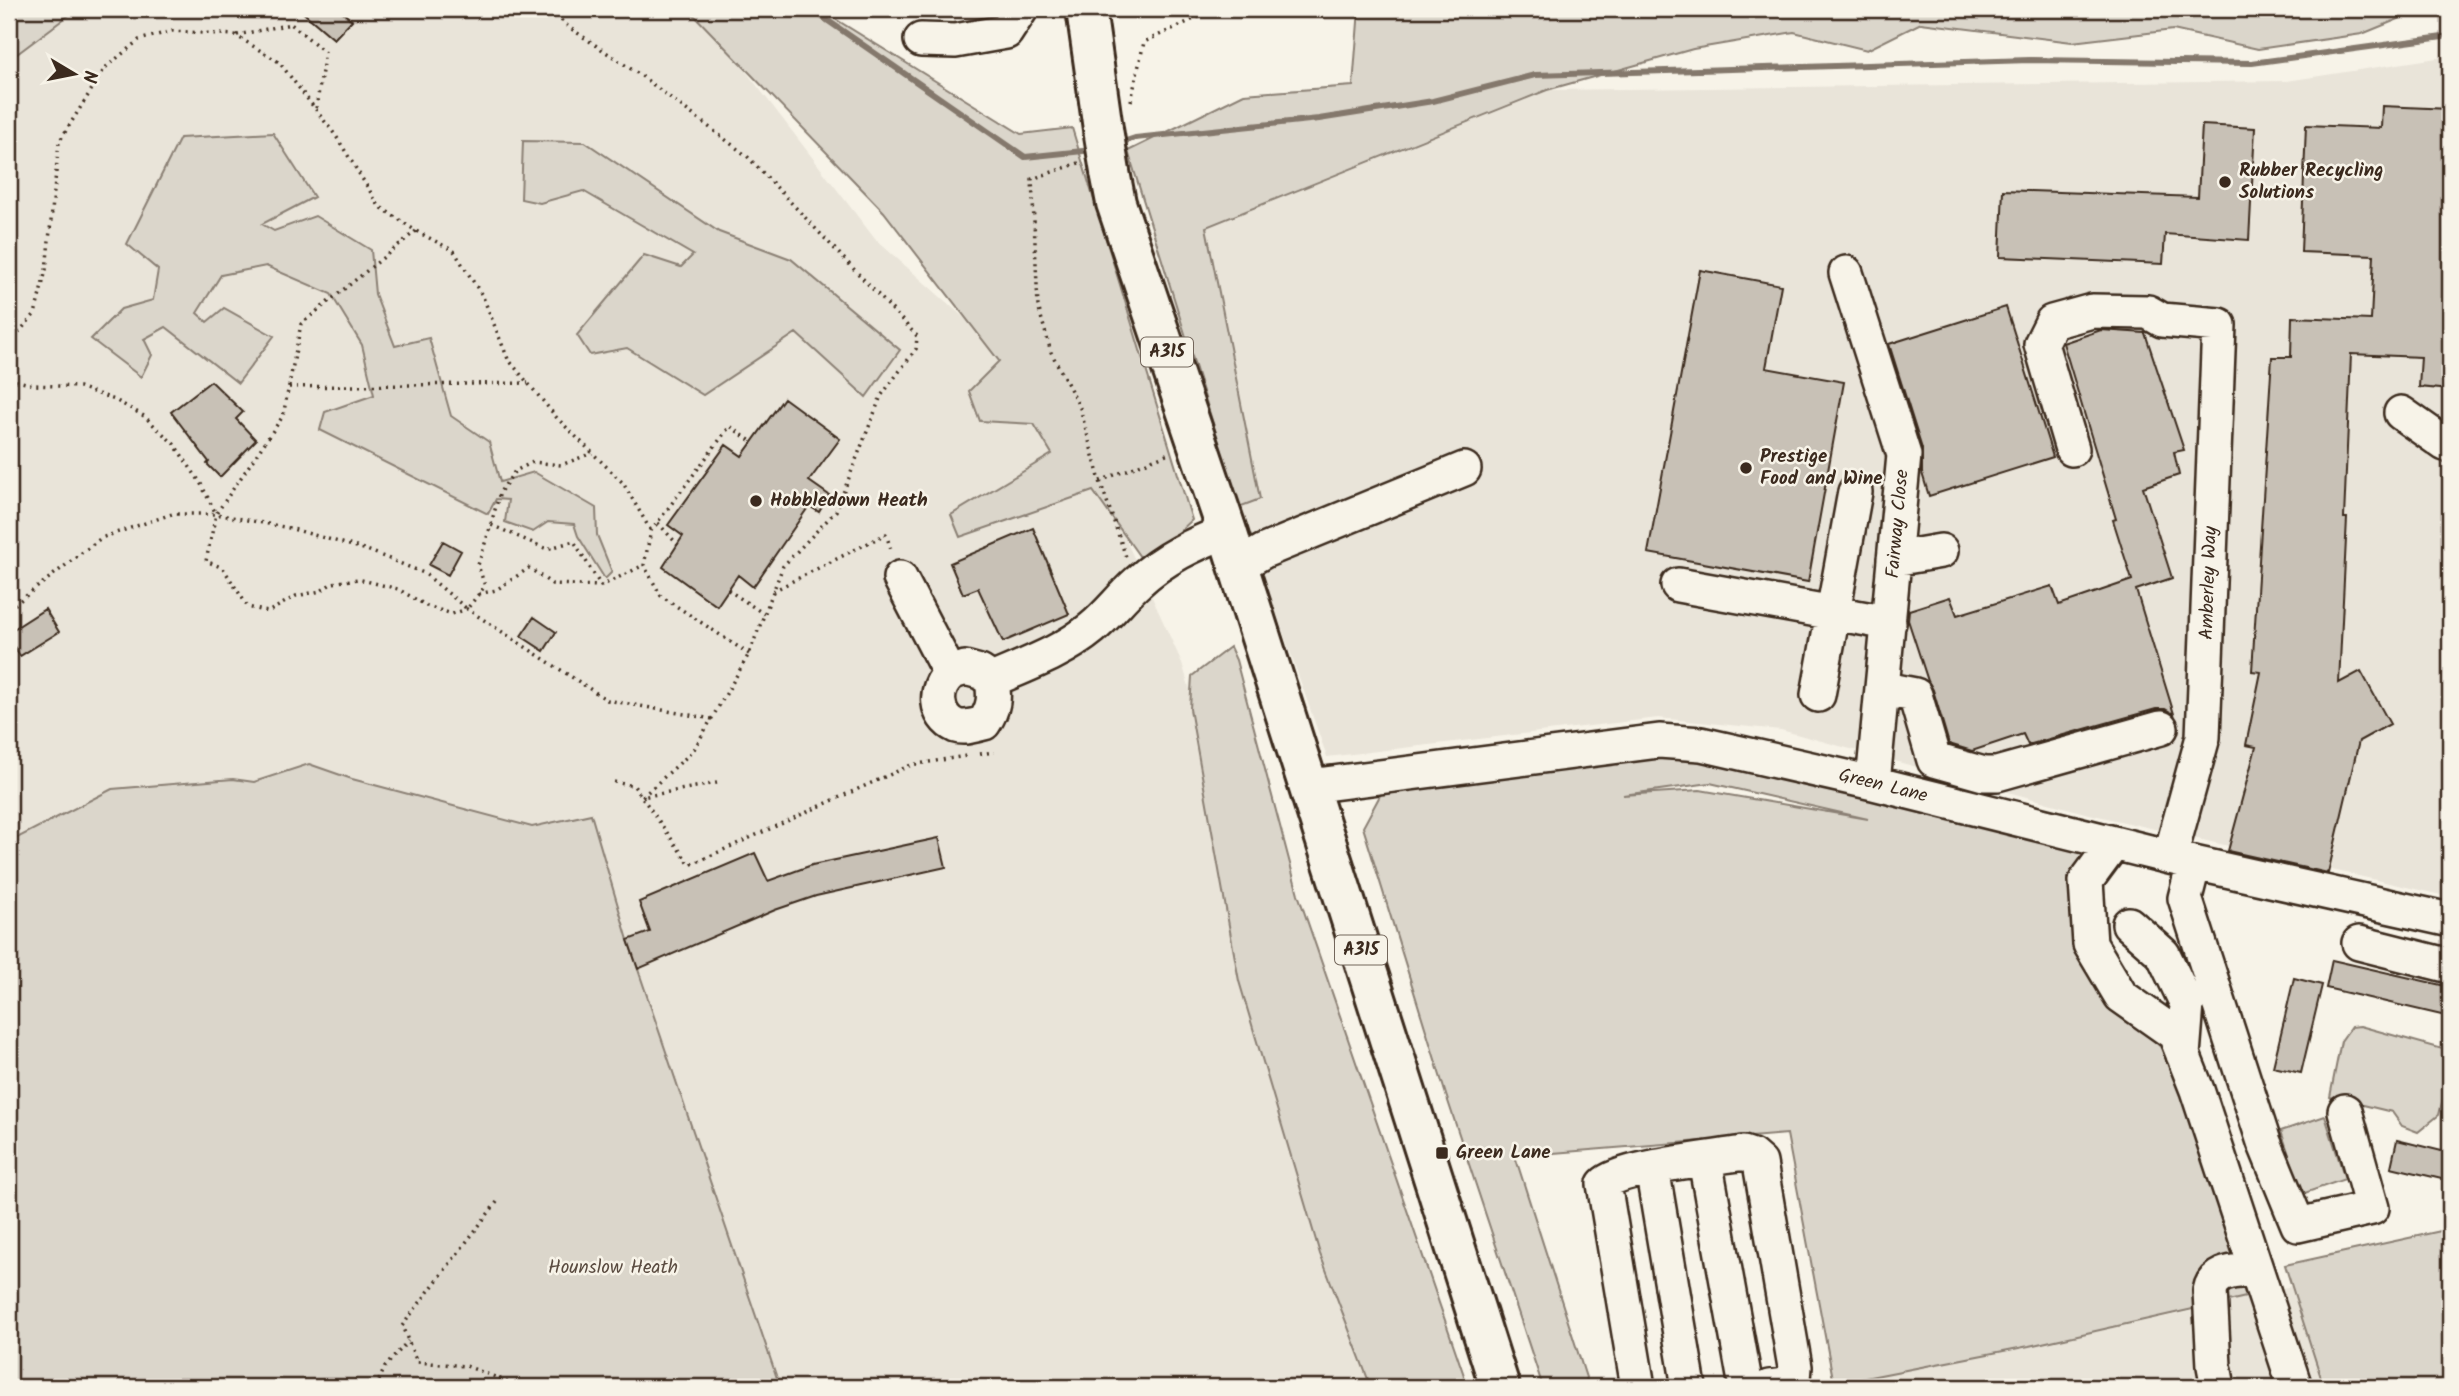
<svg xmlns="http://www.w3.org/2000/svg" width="2459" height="1396" font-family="Kalam,sans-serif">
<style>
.built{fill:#e9e4d9}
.green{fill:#dbd6cb;stroke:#8b8074;stroke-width:2;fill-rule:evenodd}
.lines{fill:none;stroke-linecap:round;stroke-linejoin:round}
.stream{stroke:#84786c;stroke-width:6}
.building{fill:#c8c1b6;stroke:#3b2a1e;stroke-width:2}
.minor-casing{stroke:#3b2a1e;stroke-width:38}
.major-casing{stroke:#3b2a1e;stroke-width:44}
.path{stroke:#3b2a1e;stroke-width:3.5;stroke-dasharray:2 5;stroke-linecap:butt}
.minor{stroke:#f7f3e8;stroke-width:33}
.major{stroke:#f7f3e8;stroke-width:38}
.major-bridge-casing{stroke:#3b2a1e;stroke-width:44;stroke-linecap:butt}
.major-bridge{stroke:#f7f3e8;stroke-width:38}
.poi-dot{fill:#3b2a1e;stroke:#f7f3e8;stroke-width:2.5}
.labels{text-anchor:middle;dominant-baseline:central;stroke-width:5;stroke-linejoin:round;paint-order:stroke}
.shield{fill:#f7f3e8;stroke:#73665b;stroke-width:2}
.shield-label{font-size:18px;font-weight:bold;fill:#3b2a1e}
.poi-label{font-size:19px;font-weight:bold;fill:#3b2a1e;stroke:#f7f3e8;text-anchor:start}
.street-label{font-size:19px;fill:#3b2a1e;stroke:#f7f3e8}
.park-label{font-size:19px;fill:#5b4c41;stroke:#f7f3e8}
</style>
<rect width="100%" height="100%" fill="#f7f3e8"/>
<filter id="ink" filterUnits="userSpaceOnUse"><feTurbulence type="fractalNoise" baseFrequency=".0143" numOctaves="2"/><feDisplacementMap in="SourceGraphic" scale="14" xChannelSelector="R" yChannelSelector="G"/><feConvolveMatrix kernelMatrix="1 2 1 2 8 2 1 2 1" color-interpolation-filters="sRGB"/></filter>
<g filter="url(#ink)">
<path class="built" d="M11,9H698L875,239L1065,407L1182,663L1396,1387H780L700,1156L9,1308V10Z
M2450,56V897L2085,813L1781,730L1658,718L1327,757L1239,507L1260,498L1206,227L1547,90L2287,81Z
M2291,1286L2324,1387H1810L2029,1346L2196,1310Z"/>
<path class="green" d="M9,9H77L9,60Z
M688,9H819L1021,134L1072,128L1192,520L1145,564L1093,491L960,537L951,515L1052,454L1034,424L980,421L969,391L999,361L884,212Z
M1359,9H2423L2362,34L2258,49L2173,30L2072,42L1921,23L1867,50L1794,32L1693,49L1547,90L1206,227L1260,499L1239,507L1128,151L1244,94L1353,86Z
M273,133L314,197L262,224L274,231L315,216L371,250L375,294L395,346L429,338L451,416L489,442L500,482L534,472L596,508L597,535L612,572L605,579L578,536L574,524L548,522L533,532L505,522L508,500L496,499L488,514L320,430L325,412L374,395L362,345L331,294L266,266L221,275L197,313L207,322L224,308L274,336L238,383L166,327L144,339L152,355L141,377L91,339L121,309L153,300L158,270L127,244L180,138Z
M523,141L585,142L719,232L791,259L900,350L866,397L796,333L703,395L627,348L590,355L577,335L644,255L681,267L693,255L583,191L540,203L521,199Z
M1230,647L1236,660L1298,894L1468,1387H1371L1320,1254L1239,981L1190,709L1192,676Z
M1658,757H1722L2089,849L2097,936L2124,1012L2169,1055L2208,1171L2246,1297L2029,1346L1834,1384L1787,1134L1515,1156L1589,1387H1543L1446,1095L1363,827L1383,790ZM1710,783L1868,819L1700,790L1623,795Z
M309,764L352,779L532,827L591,814L628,940L780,1387H9V842L112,789L233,779L254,782Z
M2360,1026L2450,1051V1069L2439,1115L2418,1132L2402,1126L2392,1112L2330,1097L2341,1041L2351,1027Z
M2325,1116L2345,1179L2302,1194L2281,1131Z
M2450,1229V1387H2324L2285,1265Z"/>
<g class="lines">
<path class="stream" d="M811,9L1025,157L1093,150
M1117,144L1135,138L1319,119L1433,101L1535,75L2030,60L2252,63L2450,36"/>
</g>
<path class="building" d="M299,9H338L352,20L334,39Z
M2382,106L2450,109V390L2419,387L2421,357L2351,354L2344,518H2347L2339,683L2361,671L2390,724L2359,741L2328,873L2228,851L2256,747L2246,745L2261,672L2252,671L2272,357H2291L2292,317L2371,320L2374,255L2301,252L2306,125L2381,128Z
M2202,125L2255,128L2249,240L2165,234L2163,264L2000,257L2003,190L2198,197Z
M1700,270L1781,285L1766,368L1844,382L1808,582L1648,553Z
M2006,307L2053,457L1929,496L1922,473V449L1889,344Z
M2101,330L2145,333L2184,450L2174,452L2179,475L2143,487L2172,578L2136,590L2174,714L2165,709H2156L2028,745L2023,734L1972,751L1949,744L1933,690L1928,681L1908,620L1909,610L1950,597L1957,615L2052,586L2059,605L2132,580L2113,520L2116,519L2063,343Z
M211,381L243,412L236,419L256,440L220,477L207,464L209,462L171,412Z
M784,398L840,439L809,481L829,495L819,512L809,506L753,587L738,575L717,606L663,567L683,536L668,525L726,445L742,456Z
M1033,528L1069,614L1003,642L978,588L963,594L950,563Z
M443,541L461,551L448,575L429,565Z
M45,609L59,632L20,656L9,638V632Z
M534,617L556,632L544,651L521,636Z
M939,838L946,867L816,896L775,910L638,969L628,940L650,932L639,902L755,853L768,881L812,865Z
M2332,960L2450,987V1017L2326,988Z
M2294,978L2322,985L2301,1073L2273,1067Z
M2397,1140L2450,1153V1181L2391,1167Z"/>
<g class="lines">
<g class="minor-casing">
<path id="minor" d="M921,40L955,41L1006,32L1021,9
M1846,273L1904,455L1873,783
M2401,413L2445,444H2450
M2072,449L2041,344L2052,322L2092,311L2148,312L2162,320L2219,325L2203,737L2170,857
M1894,559L1941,551
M1238,566L1264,551L1464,469
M900,578L950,674
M1678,585L1889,623
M992,680L980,672L965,668C961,670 953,671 950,674C933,688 935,717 956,726C965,729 975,725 984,723C994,708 995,698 992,680C1026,665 1063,652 1092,628C1109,614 1122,596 1138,582C1164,558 1194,544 1227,531
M1884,689L1915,695L1934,760L1984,774H1997L2161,728
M1818,695L1855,492
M1309,786L1659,741L1701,744L1873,783L2194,863L2450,920
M2114,843L2086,881L2090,944L2121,996L2175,1034L2197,1090L2295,1387
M2194,863L2185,898L2264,1142L2298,1225L2372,1208L2345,1111
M2129,924L2163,954L2187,1004L2183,1055
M2359,943L2450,966
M1705,1160L1746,1387
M1652,1168L1689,1387
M1638,1387L1604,1184C1620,1167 1716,1158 1743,1153L1752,1156L1760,1163L1795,1367L1794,1379L1786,1385L1769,1387
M2218,1387L2214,1366L2210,1291C2214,1269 2238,1272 2256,1269"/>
</g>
<g class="major-casing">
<path id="major" d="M1086,9L1103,129
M1110,172L1116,203L1227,531L1500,1387"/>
</g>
<path class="path" d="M554,9L555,15L570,28L643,77L747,156L917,336L916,349L881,396L836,511L783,566L749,654L693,751L642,797L717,783
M237,35L291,24L325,52L316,109
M1131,101L1144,42L1205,14
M1079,163L1032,179L1038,306L1051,352L1080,408L1100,481L1126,557
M416,231L301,324L283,416L216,514L206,561L223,568L248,607L268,612L296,596L321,591L332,583L358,579L398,589L427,606L443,611L452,614L467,609L607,700L712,719
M9,343L35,314L46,270L59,142L105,68L139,40L172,31L235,35L279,62L336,136L379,206L416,231L454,251L483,297L508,359L557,418L623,483L651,531
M9,379L34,385L79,387L115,400L144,416L174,444L200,482L216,514
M289,387L528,383
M1100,481L1169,453
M658,523L678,545
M491,524L500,492L515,471L533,462L561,465L592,453
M728,590L764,614
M773,591L886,534L892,553
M479,594L496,590L529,568L552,584L601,586
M9,609L101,538L172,514H216L289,528L367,550L424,573L467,609L485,586L478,565L491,525L547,549L574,541L601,586L644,565
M749,654L661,596L644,565L651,531L730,426L752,442
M980,754L994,752
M614,782L634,786L690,865L911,765L966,756
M497,1202L402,1326L417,1362L466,1366L521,1387
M9,1381L56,1387
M376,1387L385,1367L408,1341"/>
<use href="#minor" class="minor"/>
<use href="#major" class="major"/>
<g class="major-bridge-casing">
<path id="major-bridge" d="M1103,129L1110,172"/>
</g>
<use href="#major-bridge" class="major-bridge"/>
</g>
</g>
<g class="poi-dot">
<circle cx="2225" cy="182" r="7"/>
<circle cx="1746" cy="468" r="7"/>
<circle cx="756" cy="501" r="7"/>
<rect x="1435" y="1146" width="14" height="14" rx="3.5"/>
</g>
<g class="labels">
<g class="shield">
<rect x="1141" y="337.5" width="52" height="29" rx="5"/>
<rect x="1335" y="935.5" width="52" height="29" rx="5"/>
</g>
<g class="shield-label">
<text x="1167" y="352">A315</text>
<text x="1361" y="950">A315</text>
</g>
<g class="poi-label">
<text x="2239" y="171">Rubber Recycling<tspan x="2239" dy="22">Solutions</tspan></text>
<text x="1760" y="457">Prestige<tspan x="1760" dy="22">Food and Wine</tspan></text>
<text x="770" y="501">Hobbledown Heath</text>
<text x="1456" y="1153">Green Lane</text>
</g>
<g class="street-label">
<text transform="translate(1898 524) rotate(-85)">Fairway Close</text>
<text transform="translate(2209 583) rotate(-88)">Amberley Way</text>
<text transform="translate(1883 786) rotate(14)">Green Lane</text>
</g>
<g class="park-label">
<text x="613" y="1268">Hounslow Heath</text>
</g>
</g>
<rect width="2459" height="1396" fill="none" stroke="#f7f3e8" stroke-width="35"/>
<rect x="18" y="18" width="2424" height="1361" fill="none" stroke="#3b2a1e" stroke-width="2.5" filter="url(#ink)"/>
<g transform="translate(74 74) rotate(100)" stroke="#f7f3e8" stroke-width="5" paint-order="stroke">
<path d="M0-5L12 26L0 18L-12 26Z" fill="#3b2a1e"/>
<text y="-10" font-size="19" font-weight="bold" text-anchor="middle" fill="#3b2a1e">N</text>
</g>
</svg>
